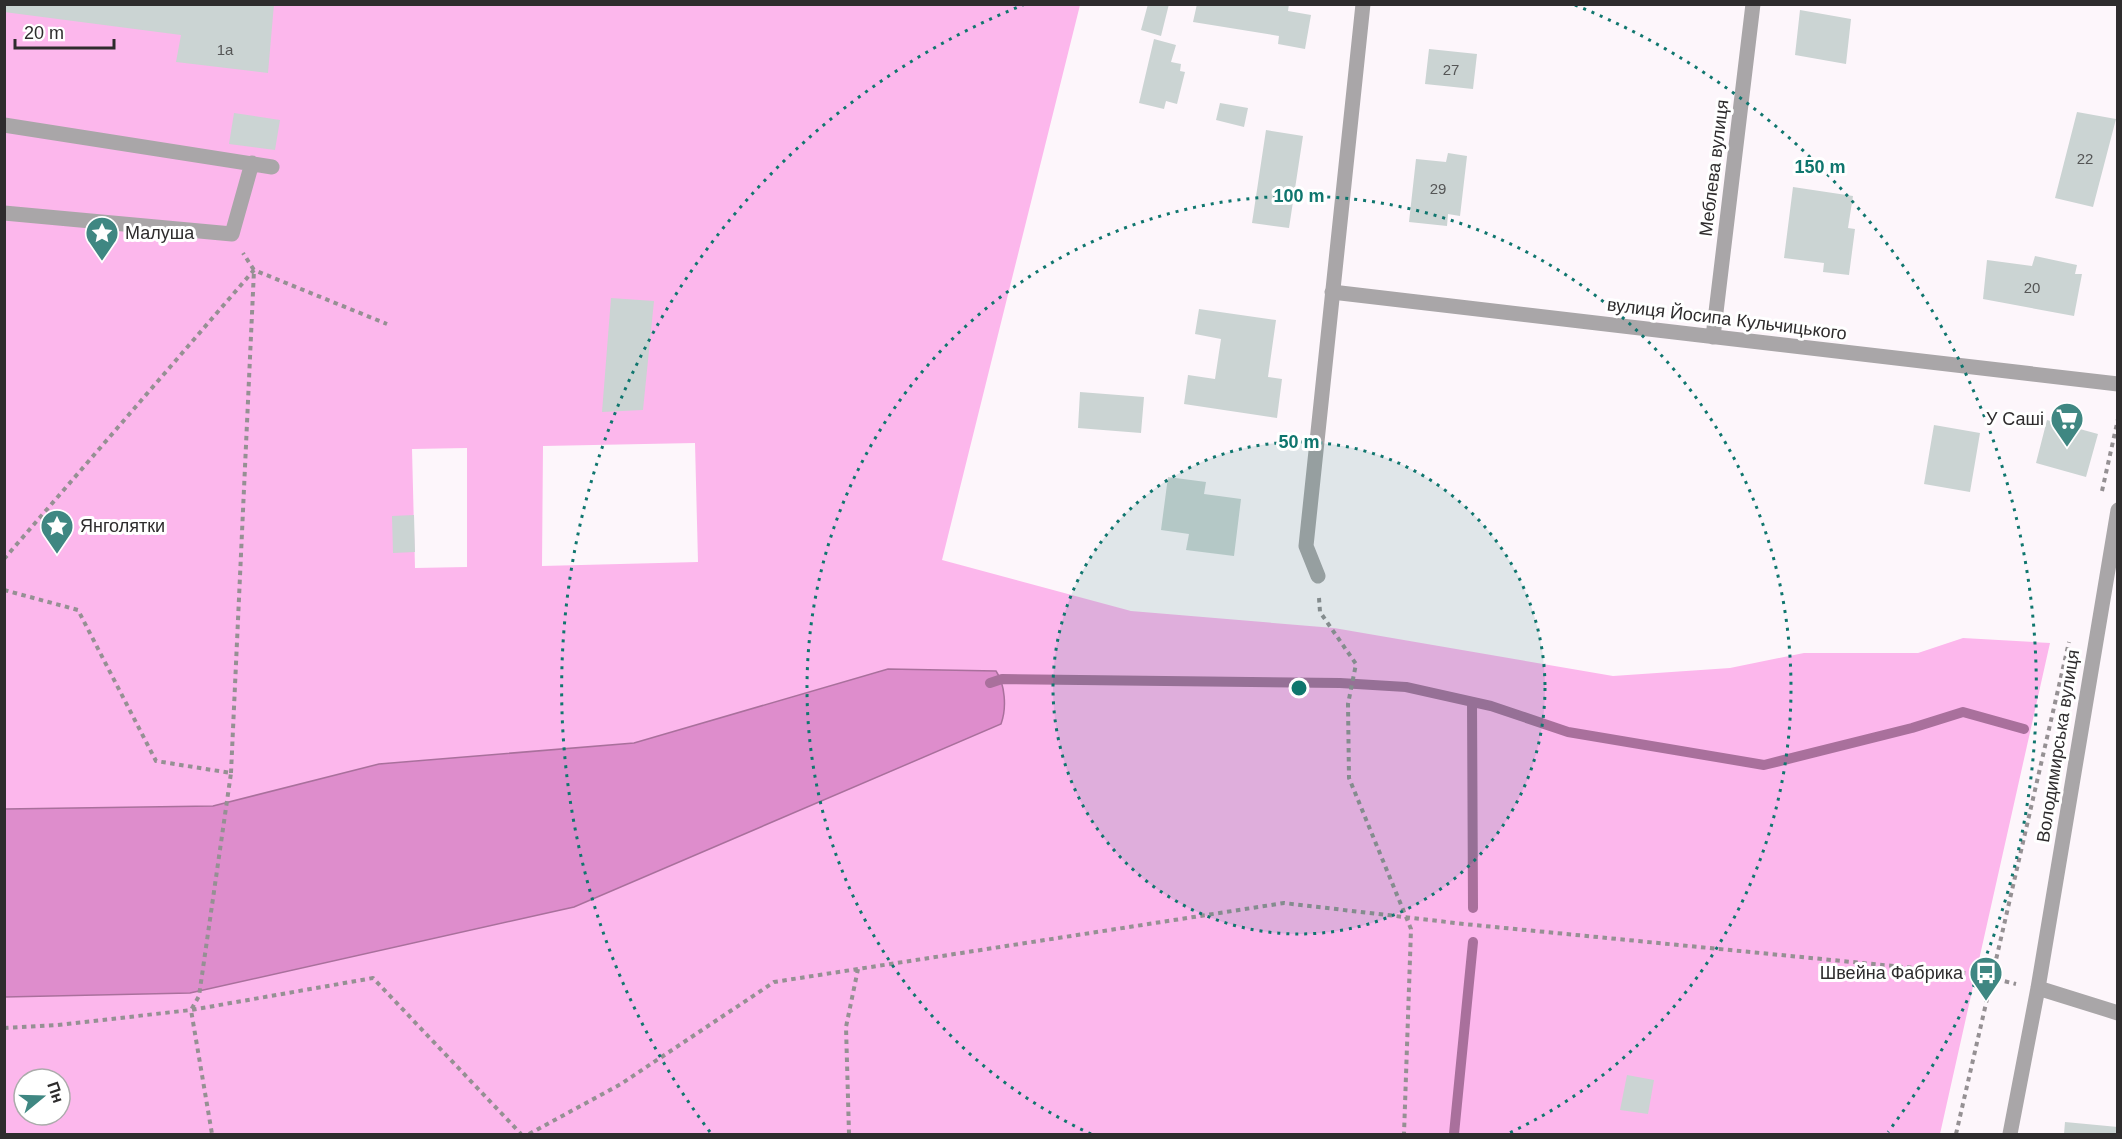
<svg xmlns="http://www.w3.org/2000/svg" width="2122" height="1139" font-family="Helvetica,sans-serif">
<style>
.green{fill:#fcb7ec;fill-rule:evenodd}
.water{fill:#de8dcc;stroke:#a9709c;stroke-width:1.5}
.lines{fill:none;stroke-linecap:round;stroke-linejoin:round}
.stream{stroke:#a9709c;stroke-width:10}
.building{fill:#cbd4d3}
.path{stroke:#959093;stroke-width:4;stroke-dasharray:4.5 4.5;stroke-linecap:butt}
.pedestrian{stroke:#a9a6a8;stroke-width:15}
.minor{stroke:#a9a6a8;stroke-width:15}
.ring{fill:none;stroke:#0f766e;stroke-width:3;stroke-dasharray:3 6}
.labels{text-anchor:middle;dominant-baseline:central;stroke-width:6;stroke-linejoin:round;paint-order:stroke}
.number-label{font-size:15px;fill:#555656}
.street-label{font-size:18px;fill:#2e2c2d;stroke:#fff}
.poi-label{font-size:18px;fill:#2e2c2d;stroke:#fff;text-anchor:start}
.centre{fill:#0f766e;stroke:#fff;stroke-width:3}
.ring-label{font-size:18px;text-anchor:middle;font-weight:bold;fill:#0f766e;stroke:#fff;stroke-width:6;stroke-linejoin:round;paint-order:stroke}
</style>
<rect width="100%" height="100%" fill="#fdf6fb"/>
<path class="green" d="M5,5H1080L942,560L1131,611L1334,628L1613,676L1730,668L1804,653H1918L1963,638L2050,643L1940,1134H5L4,997L190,993L888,669L634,743L379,764L213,806L5,809ZM695,443L698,562L542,566L543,446ZM467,448V567L415,568L412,449ZM24,1079H60V1115H24Z"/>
<path class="water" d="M888,669L996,671C1005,684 1007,708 1001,724L574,907L190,993L5,997V809L213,806L379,764L634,743Z"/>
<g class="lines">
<path class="stream" d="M990,683L1002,679L1340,683L1406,687L1491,706L1568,732L1764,765L1912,728L1963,712L2024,729
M1472,702L1473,908
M1454,1134L1473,942"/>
</g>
<path class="building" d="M4,4H274L268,73L176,62L181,35L4,12Z
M1148,4H1169L1161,36L1141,30Z
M1197,4H1289L1288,11L1311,15L1305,49L1278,44L1279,36L1193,22Z
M1800,10L1851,19L1846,64L1795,55Z
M1154,39L1176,45L1171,62L1181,64L1180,71L1185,72L1177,104L1166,101L1164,109L1139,103Z
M1429,49L1477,54L1473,89L1425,84Z
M1220,103L1248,108L1244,127L1216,120Z
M2077,112L2116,119L2093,207L2055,198Z
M234,113L280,120L275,150L229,144Z
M1266,130L1303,136L1289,228L1252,223Z
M1448,153L1467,156L1460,216L1448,214L1447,226L1409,222L1416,159L1446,162Z
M1793,187L1853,196L1848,228L1855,229L1849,275L1823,272L1824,263L1784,258Z
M2035,256L2077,265L2075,274H2082L2074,316L1983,299L1987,260L2032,266Z
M611,298L654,301L643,410L602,412Z
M1199,309L1276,320L1268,377L1282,379L1277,418L1184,404L1188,375L1215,379L1221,339L1195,334Z
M1080,392L1144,397L1141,433L1078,428Z
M2047,420L2098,434L2086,477L2036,463Z
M1934,425L1980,433L1970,492L1924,484Z
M1168,477L1206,482L1204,494L1241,499L1234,556L1186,550L1189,534L1161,530Z
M414,515L415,552L393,553L392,516Z
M1627,1075L1654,1080L1648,1114L1620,1110Z
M2065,1122L2118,1127V1134H2064Z"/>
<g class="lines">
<path class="path" d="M2102,491L2118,419
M4,559L254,270L387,324
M4,590L78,610L156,761L231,773L199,996L191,1010L212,1134
M1319,598L1320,612L1356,664L1348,704L1349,778L1411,929L1404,1134
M231,773L254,270L243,253
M4,1028L57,1025L191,1010L373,978L521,1134
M529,1134L621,1084L774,982L1284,903L1464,924L1975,974L2016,984
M849,1134L846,1027L858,969
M1956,1134L2069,642"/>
<path class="pedestrian" d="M4,125L272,167
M4,213L232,234L252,163"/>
<path class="minor" d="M1332,292L2118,384
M1713,337L1753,4
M1318,576L1306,546L1363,4
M2038,988L2118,1013
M2010,1134L2038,988L2118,510"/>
</g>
<circle cx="1299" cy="688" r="246" fill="#0f766e" fill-opacity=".12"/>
<g class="ring">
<circle cx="1299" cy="688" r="246"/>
<path d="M1091 1134A492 492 0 1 1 1507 1134"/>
<path d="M710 1132A737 737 0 0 1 1023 5M1575 5A737 737 0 0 1 1888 1132"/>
</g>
<defs>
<g id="sight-pin" transform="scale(1.725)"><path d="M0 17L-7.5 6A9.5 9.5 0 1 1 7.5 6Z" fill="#3f8782" stroke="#fff"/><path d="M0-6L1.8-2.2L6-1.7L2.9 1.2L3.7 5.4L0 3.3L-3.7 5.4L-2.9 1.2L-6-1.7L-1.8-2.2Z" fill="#fff"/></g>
<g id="supermarket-pin" transform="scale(1.725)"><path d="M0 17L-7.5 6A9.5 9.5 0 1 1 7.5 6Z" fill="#3f8782" stroke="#fff"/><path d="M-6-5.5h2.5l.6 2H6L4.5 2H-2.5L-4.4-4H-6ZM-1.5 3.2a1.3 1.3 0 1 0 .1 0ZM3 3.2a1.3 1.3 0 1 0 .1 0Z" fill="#fff"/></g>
<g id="bus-pin" transform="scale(1.725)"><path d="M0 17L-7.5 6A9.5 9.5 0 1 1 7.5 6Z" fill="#3f8782" stroke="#fff"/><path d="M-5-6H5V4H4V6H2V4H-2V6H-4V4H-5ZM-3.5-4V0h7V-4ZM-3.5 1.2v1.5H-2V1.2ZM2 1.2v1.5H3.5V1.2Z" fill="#fff"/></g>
</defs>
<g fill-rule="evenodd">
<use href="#sight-pin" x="102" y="233"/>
<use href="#supermarket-pin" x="2067" y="419"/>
<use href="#sight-pin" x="57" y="526"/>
<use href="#bus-pin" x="1986" y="973"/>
</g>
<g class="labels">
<g class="number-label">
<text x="225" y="49">1а</text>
<text x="1451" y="69">27</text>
<text x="2085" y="158">22</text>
<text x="1438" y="188">29</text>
<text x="2032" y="287">20</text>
</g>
<g class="street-label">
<text transform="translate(1714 168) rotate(-83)">Меблева вулиця</text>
<text transform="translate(1727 319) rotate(7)">вулиця Йосипа Кульчицького</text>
<text transform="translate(2058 746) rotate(-81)">Володимирська вулиця</text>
</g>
<g class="poi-label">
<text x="125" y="233">Малуша</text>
<text x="2044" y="419" text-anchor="end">У Саші</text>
<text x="80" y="526">Янголятки</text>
<text x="1963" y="973" text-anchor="end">Швейна Фабрика</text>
</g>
</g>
<circle cx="1299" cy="688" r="9" class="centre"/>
<g class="ring-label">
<text x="1820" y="173">150 m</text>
<text x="1299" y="202">100 m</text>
<text x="1299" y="448">50 m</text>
</g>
<rect width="2122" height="1139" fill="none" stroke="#2e2c2d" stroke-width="12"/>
<g transform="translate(42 1097) rotate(71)"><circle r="28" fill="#ffffff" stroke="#ababab" stroke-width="1.5"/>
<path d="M0-4.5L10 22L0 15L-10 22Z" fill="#3f8782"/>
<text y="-9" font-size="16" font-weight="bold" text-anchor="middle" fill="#2e2c2d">Пн</text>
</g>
<path d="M15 39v9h99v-9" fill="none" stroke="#2e2c2d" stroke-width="3"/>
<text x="24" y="39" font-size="18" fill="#2e2c2d" stroke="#ffffff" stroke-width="4.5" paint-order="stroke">20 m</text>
</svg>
